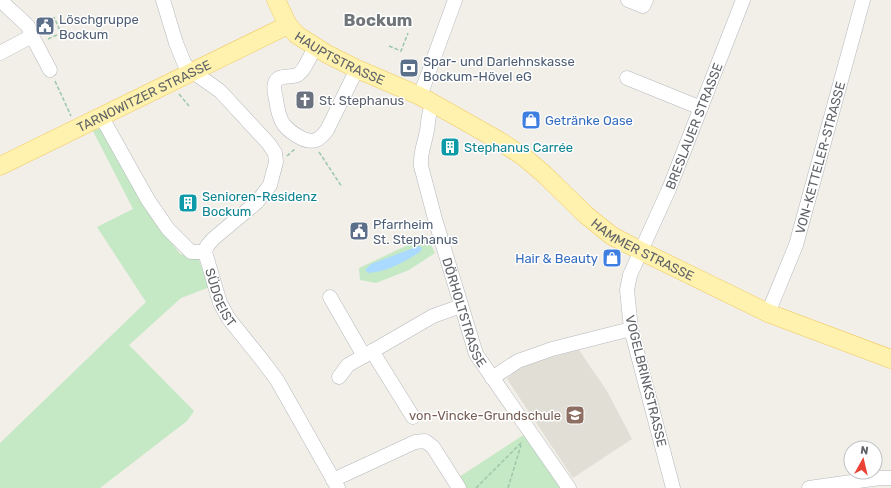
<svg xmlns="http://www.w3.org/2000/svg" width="891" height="488" font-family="Rubik,sans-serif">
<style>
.education{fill:#e1ded6}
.green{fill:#c5e8c5}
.water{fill:#aadaff}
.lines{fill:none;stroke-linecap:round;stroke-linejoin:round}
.minor-casing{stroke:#b5b8bc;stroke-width:15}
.major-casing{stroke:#f2c960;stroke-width:19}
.path{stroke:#9cc7a9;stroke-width:1.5;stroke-dasharray:4 2;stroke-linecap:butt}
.minor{stroke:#fff;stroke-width:14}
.major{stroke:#fff2af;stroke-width:18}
.labels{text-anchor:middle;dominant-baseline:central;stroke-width:3;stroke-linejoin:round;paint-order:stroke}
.service-label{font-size:13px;fill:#4e5e75;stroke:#fff;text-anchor:start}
.street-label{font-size:13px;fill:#5f6368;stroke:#fff}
.worship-label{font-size:13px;fill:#5b616d;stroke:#fff;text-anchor:start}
.shop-label{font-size:13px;fill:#366cbe;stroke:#fff;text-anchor:start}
.culture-label{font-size:13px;fill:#0d838f;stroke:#fff;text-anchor:start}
.education-label{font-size:13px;fill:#785e54;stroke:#fff;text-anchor:end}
.district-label{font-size:17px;font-weight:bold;fill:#70757a;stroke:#fff}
</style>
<rect width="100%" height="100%" fill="#f1efe8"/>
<path class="education" d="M579,350L607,391L632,439L573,478L507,379L516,369L548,358Z"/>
<path class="green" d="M101,128L159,226L180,254L198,258L210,287L181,298L129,345L194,411L187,421L100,488H0V443L146,302L97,227L133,209L93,131Z
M427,236L435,253L409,270L376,283L360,280L359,268Z
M525,434L563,488H463L456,479Z"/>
<path class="water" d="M419,246L422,248L420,252C404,262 387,272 368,273L365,270L371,264Z"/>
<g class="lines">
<g class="minor-casing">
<g id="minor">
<path d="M163,0L176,43L185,65L193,72L220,91L269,144L275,153L276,162L270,185L257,202L213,239L207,246L205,252"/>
<path d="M628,0L643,6L646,0"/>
<path d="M32,36L50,70"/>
<path d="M315,47C311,54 304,72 297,75C290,78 278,74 275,83C273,88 275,94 276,99C277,107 279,118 284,125C290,132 306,144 316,140C321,138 324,134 327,130L357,69"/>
<path d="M0,53L32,36L28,26L0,0"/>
<path d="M627,78L701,108"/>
<path d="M420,96L455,0"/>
<path id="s1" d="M433,104C427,114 429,124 426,135C424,145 420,154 421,166L435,219L476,354L569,488"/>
<path d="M101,116L148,200L168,229L191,252H205"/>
<path id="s2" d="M205,252L220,303L229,319L262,360L277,380L338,488"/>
<path d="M330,297L364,356"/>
<path id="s3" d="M768,313L796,245L863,0"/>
<path d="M372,351L413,417"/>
<path d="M339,377L348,365L364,356L433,316L461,306"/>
<path d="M492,378L518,361L552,349L631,329"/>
<path d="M333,480L415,442L425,441L433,447L459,488"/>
<path id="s4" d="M673,488L631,329L627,290L630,275L669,189L743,0"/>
<path d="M809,488L880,478H891"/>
</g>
</g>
<g class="major-casing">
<g id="major">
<path id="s5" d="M276,0L288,25L297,35L327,54L357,69L420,96L498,140L524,157L545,175L586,215L612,236L641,251L768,313L891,359"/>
<path id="s6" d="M0,166L288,25"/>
</g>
</g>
<path class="path" d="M48,39L61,33L54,17
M389,46L401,51L408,33
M55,81L71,116
M179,94L189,106
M319,152L342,187
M287,156L296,148
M476,488L523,441
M508,488L521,445"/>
<use href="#minor" class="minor"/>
<use href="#major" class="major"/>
</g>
<defs>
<g id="civic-square" transform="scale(1)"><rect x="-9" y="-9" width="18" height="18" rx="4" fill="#5c6f8a" stroke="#fff"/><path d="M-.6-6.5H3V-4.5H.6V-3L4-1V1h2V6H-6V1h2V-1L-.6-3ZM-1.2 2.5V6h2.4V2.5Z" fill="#fff"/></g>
<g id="bank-square" transform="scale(1)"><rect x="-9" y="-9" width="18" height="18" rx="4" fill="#5c6f8a" stroke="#fff"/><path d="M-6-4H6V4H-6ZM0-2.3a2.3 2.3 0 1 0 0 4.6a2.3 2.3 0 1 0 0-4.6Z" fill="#fff"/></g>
<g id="church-square" transform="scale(1)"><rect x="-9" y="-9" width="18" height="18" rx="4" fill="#6b7280" stroke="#fff"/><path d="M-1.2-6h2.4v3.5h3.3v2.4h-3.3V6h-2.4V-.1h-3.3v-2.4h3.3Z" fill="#fff"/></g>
<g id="shop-square" transform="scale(1)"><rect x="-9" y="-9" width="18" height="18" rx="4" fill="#3f7fe0" stroke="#fff"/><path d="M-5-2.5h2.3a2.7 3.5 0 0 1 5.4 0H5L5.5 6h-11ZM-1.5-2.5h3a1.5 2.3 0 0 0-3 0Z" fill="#fff"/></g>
<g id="building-square" transform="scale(1)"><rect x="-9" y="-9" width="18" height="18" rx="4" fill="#0f9aa8" stroke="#fff"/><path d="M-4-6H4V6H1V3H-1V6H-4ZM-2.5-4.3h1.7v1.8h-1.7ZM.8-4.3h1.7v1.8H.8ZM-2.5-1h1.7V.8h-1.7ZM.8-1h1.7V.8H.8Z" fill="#fff"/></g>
<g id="school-square" transform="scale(1)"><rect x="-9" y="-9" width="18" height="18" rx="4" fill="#8d6e63" stroke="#fff"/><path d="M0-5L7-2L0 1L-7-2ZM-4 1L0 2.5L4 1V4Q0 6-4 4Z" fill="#fff"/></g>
</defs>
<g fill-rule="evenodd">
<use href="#civic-square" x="45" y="26"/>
<use href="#bank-square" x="409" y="68"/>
<use href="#church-square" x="305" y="100"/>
<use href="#shop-square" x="531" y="120"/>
<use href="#building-square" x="450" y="147"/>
<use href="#building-square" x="188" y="203"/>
<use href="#civic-square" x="359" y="231"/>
<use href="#shop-square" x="612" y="258"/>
<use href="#school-square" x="575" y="415"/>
</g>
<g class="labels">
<g class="service-label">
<text x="59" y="19">Löschgruppe<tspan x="59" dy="15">Bockum</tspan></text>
<text x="423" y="61">Spar- und Darlehnskasse<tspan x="423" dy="15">Bockum-Hövel eG</tspan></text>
<text x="373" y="224">Pfarrheim<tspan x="373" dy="15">St. Stephanus</tspan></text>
</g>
<g class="street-label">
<text stroke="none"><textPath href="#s5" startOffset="90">HAUPTSTRASSE</textPath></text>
<text stroke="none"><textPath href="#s6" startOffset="160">TARNOWITZER STRASSE</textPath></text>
<text stroke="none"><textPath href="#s4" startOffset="381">BRESLAUER STRASSE</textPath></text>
<text stroke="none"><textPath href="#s3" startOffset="164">VON-KETTELER-STRASSE</textPath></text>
<text stroke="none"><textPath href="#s5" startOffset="451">HAMMER STRASSE</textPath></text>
<text stroke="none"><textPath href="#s2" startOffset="48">SÜDGEIST</textPath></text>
<text stroke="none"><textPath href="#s1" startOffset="216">DÖRHOLTSTRASSE</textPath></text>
<text transform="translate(646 381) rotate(76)">VOGELBRINKSTRASSE</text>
</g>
<g class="worship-label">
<text x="319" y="100">St. Stephanus</text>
</g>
<g class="shop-label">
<text x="545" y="120">Getränke Oase</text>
<text x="598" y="258" text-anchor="end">Hair &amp; Beauty</text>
</g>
<g class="culture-label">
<text x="464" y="147">Stephanus Carrée</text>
<text x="202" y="196">Senioren-Residenz<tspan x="202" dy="15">Bockum</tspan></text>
</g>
<g class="education-label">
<text x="561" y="415">von-Vincke-Grundschule</text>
</g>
<g class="district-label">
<text x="378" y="20">Bockum</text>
</g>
</g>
<g transform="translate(863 460) rotate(8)"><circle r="19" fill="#ffffff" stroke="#bfc1c3"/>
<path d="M0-3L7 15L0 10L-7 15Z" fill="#ea4335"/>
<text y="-6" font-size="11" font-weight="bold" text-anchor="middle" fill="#5f6368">N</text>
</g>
</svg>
